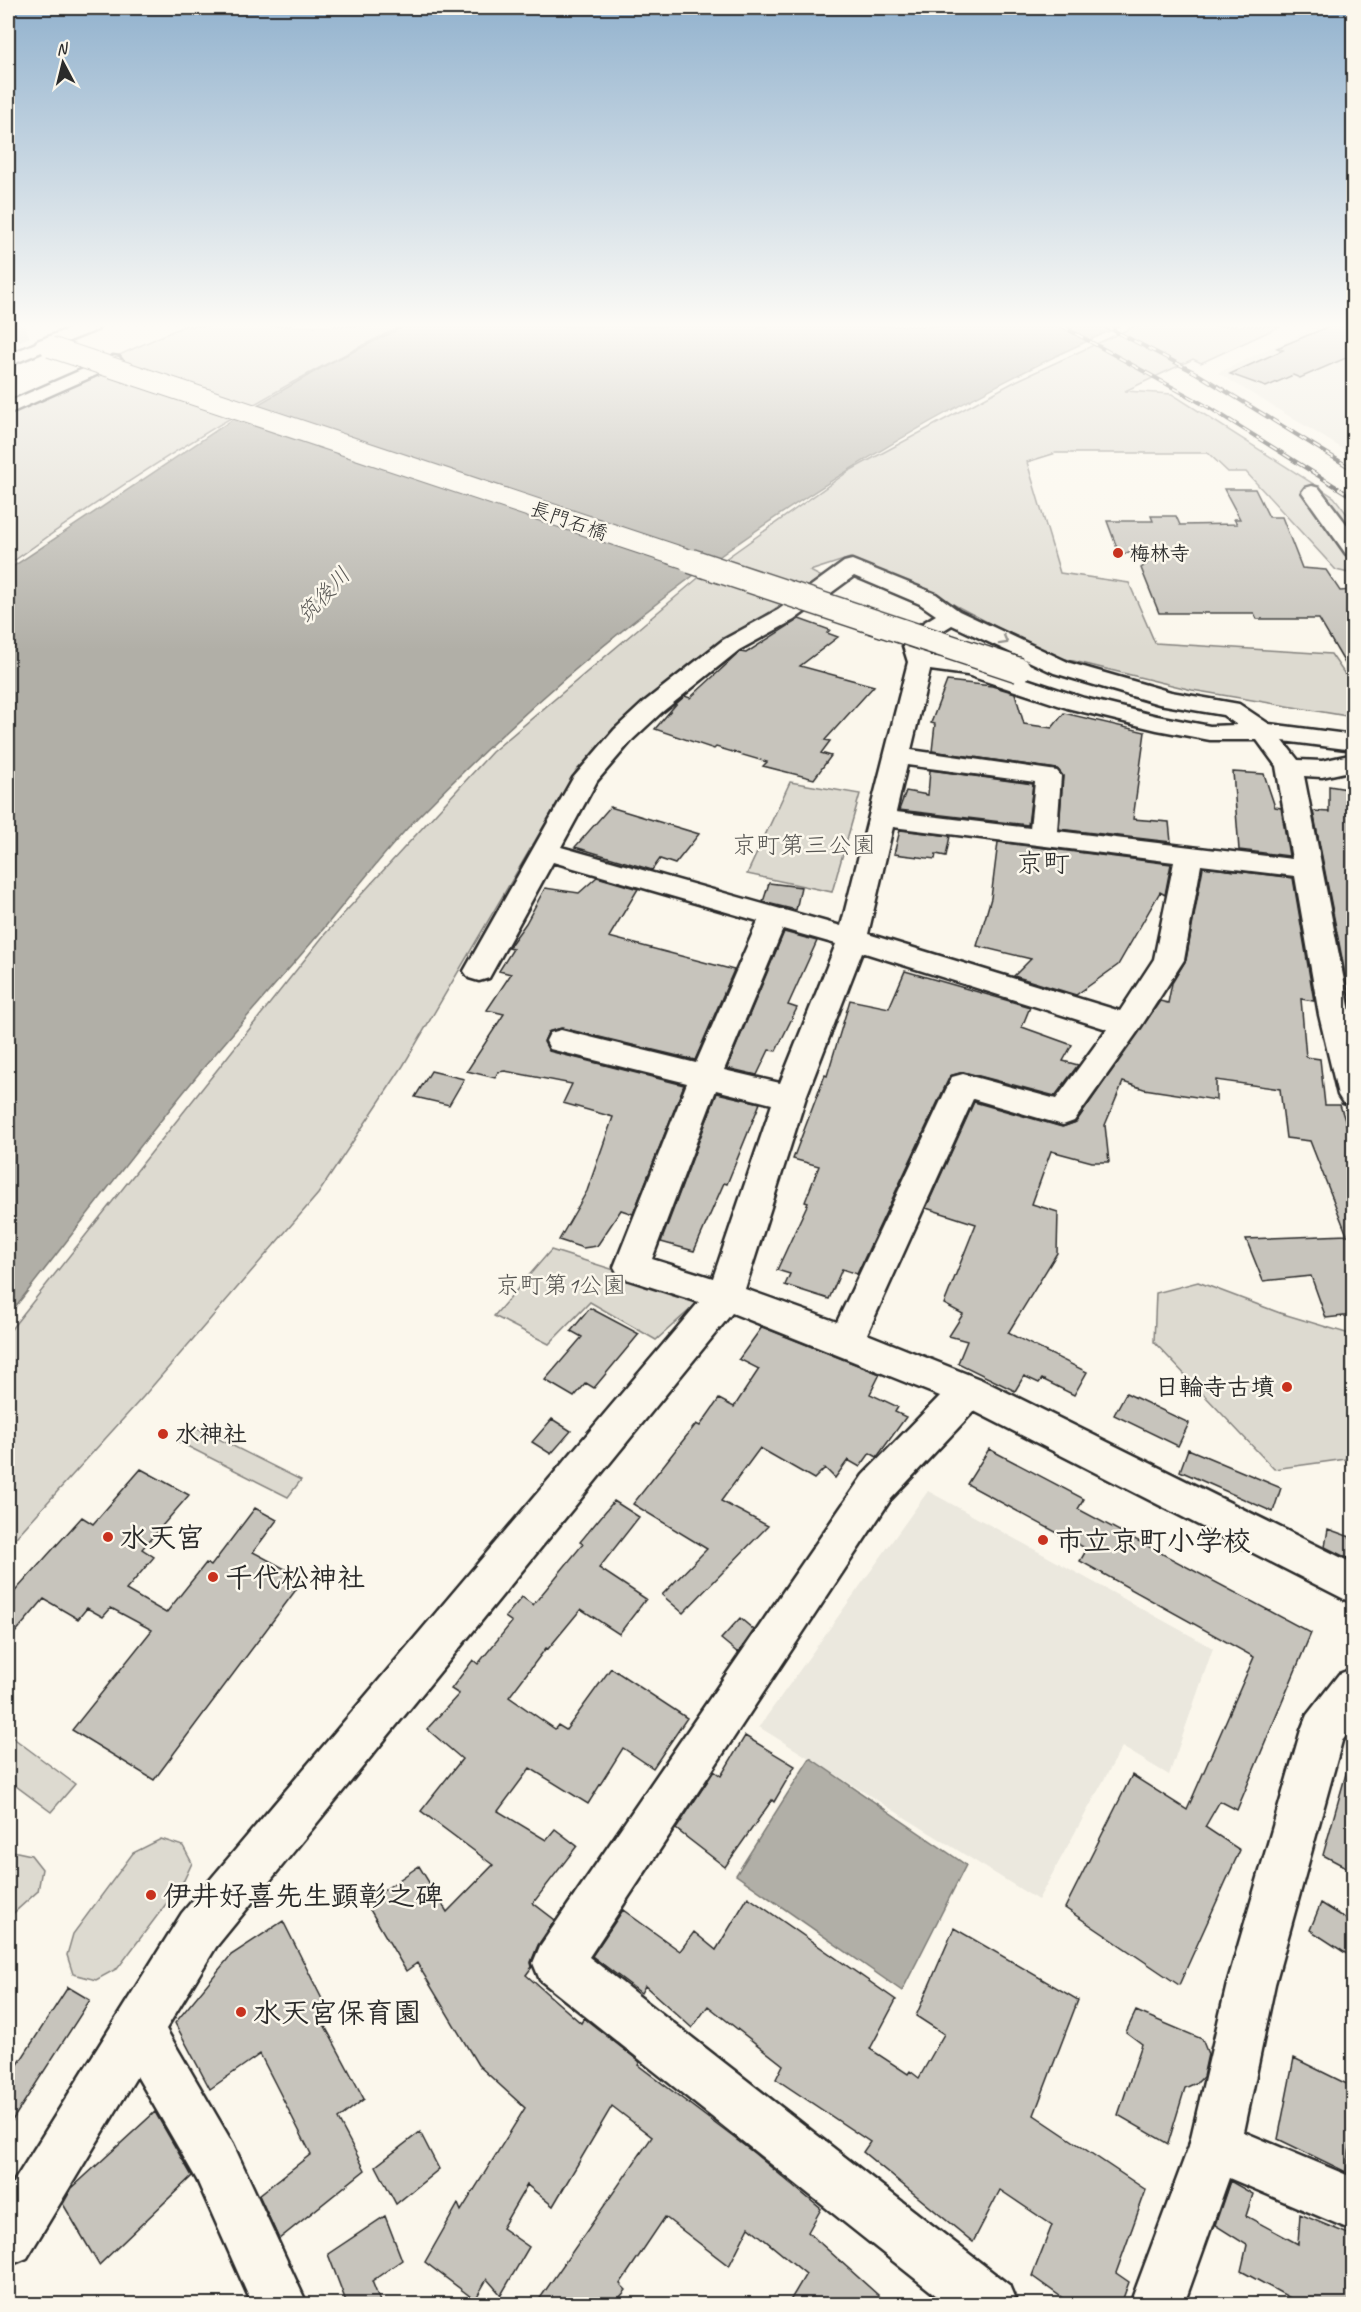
<svg xmlns="http://www.w3.org/2000/svg" width="1361" height="2312" font-family="Caveat,'Klee One',sans-serif">
<style>
.built{fill:#ebe8de}
.green{fill:#dddad0;stroke:#84827e;stroke-width:1.5}
.water{fill:#b1afa7;stroke:#7b7a75;stroke-width:1.5}
.building{fill:#c7c4bc;stroke:#2b2b2b;stroke-width:1.5}
.lines{fill:none;stroke-linecap:round;stroke-linejoin:round}
.minor-tunnel{stroke:#d1cec5;stroke-width:20;stroke-dasharray:20 10;stroke-linecap:butt}
.minor-casing{stroke:#2b2b2b;stroke-width:5}
.major-casing{stroke:#2b2b2b;stroke-width:5}
.minor{fill:#fbf7ec;fill-rule:evenodd}
.major{fill:#fbf7ec;fill-rule:evenodd}
.rail-casing{stroke:#2b2b2b;stroke-width:4}
.rail{stroke:#fbf7ec;stroke-width:2;stroke-dasharray:8;stroke-linecap:butt}
.minor-bridge-far1-casing{stroke:#2b2b2b;stroke-width:22;stroke-linecap:butt}
.minor-bridge-casing{stroke:#2b2b2b;stroke-width:27;stroke-linecap:butt}
.minor-bridge-far1{stroke:#fbf7ec;stroke-width:20}
.minor-bridge{stroke:#fbf7ec;stroke-width:24}
.oneway{stroke:#93918c}
.poi-dot{fill:#c8321e;stroke:#fbf7ec;stroke-width:2}
.labels{text-anchor:middle;dominant-baseline:central;stroke-width:5;stroke-linejoin:round;paint-order:stroke}
.far-street-label{font-size:20px;fill:#2b2b2b;stroke:#fbf7ec}
.far-poi-label{font-size:20px;font-weight:bold;fill:#2b2b2b;stroke:#fbf7ec;text-anchor:start}
.far-water-label{font-size:22px;font-style:italic;fill:#5a5956;stroke:#fbf7ec}
.park-label{font-size:24px;fill:#585754;stroke:#fbf7ec}
.poi-label{font-size:24px;font-weight:bold;fill:#2b2b2b;stroke:#fbf7ec;text-anchor:end}
.quarter-label{font-size:27px;fill:#2b2b2b;stroke:#fbf7ec}
.near-poi-label{font-size:28px;font-weight:bold;fill:#2b2b2b;stroke:#fbf7ec;text-anchor:start}
</style>
<rect width="100%" height="100%" fill="#fbf7ec"/>
<filter id="ink" filterUnits="userSpaceOnUse"><feTurbulence type="fractalNoise" baseFrequency=".0167" numOctaves="2"/><feDisplacementMap in="SourceGraphic" scale="12" xChannelSelector="R" yChannelSelector="G"/><feConvolveMatrix kernelMatrix="1 2 1 2 8 2 1 2 1" color-interpolation-filters="sRGB"/></filter>
<g filter="url(#ink)">
<path class="built" d="M1316,326H1353V455L1218,373Z
M928,1491L1213,1648L1169,1775L1122,1747L1038,1900L759,1727Z"/>
<path class="green" d="M184,326H402C264,392 132,475 8,565V397L19,400Z
M1135,326H1281L1201,363L1193,359L1125,391L1172,394L1334,497L1353,522V574L1336,570L1246,472H1228L1208,453H1056L1027,462L1060,573L1129,583L1155,643L1331,654L1353,686V717L1192,690L1053,656L945,600L850,558L810,571L822,577L724,643L640,704L576,771L403,1066L318,1194L143,1397L8,1546V1333L325,934L492,752L697,579L849,471L1016,381Z
M790,782L860,794L832,892L747,874Z
M551,1250L703,1298L656,1340L590,1302L549,1344L494,1316Z
M1198,1282L1280,1313L1353,1335V1458L1274,1469L1154,1342L1156,1293Z
M193,1426L301,1480L288,1497L179,1442Z
M8,1734L75,1784L51,1812L8,1780Z
M161,1839L183,1846L192,1863L184,1880L118,1968L96,1980L73,1974L67,1955L73,1934L133,1853Z
M8,1850L31,1855L42,1869L38,1891L8,1918Z"/>
<path class="water" d="M405,326H1120C855,445 619,610 417,818C382,854 351,896 319,934C281,978 242,1022 205,1066C137,1148 74,1233 8,1316V570L238,416L328,364Z
M810,1758L966,1865L902,1991L736,1875Z"/>
<path class="building" d="M1330,326H1353V355L1300,378L1293,375L1266,387L1230,374L1283,350L1277,348Z
M1224,489H1255L1269,517H1282L1302,568L1326,570L1340,591L1353,590V677L1319,619H1257L1254,613H1159L1141,568L1147,564L1138,548L1120,556L1107,521H1153L1151,516H1176L1180,525L1237,524L1234,519H1240Z
M799,619L830,630L827,633L838,637L800,666L874,686L825,740L830,741L821,753L831,756L814,779L763,766L767,762L716,747L714,749L655,729L677,703L685,696L690,698L740,652L746,653Z
M947,681L992,686L1015,693L1024,724L1052,728L1064,713L1145,732L1133,819L1169,822L1171,842L1059,829L1063,776L1057,769L932,751L935,724L931,723Z
M930,770L1033,784L1028,825L899,810L906,791L928,795Z
M1233,772L1264,774L1275,807L1281,808L1289,856L1239,850Z
M1329,786L1353,790V1005L1351,1004L1313,811L1329,812Z
M610,807L699,834L675,864L660,859L652,870L575,847Z
M900,830L950,836L946,856L936,854L935,859L894,854Z
M998,842L1171,864L1165,895L1160,892L1118,965L1076,995L1014,976L1031,959L977,946L991,898Z
M1203,867L1293,878L1314,1001L1301,999L1306,1057L1320,1059L1325,1105H1340L1353,1145V1315L1326,1318L1311,1276L1263,1281L1246,1239L1347,1235L1310,1141L1286,1138L1280,1089L1216,1080V1100L1144,1089L1123,1082L1105,1125L1109,1162H1092L1051,1151L1032,1204L1058,1212L1057,1253L1008,1333L1087,1372L1074,1395L1042,1379L1039,1383L1024,1376L1015,1391L958,1363L967,1341L949,1336L963,1314L944,1304L976,1224L926,1208L974,1102L1062,1127L1076,1122L1160,1001L1168,1003L1172,983L1186,960Z
M597,877L638,889L609,937L734,970L695,1060L562,1028L548,1032L544,1042L549,1051L684,1085L633,1214L621,1210L597,1246L583,1248L559,1240L587,1191L613,1117L563,1103L572,1084L505,1071L498,1072L495,1078L467,1071L504,1014L487,1010L511,974L499,971L513,949L508,948L511,944L526,923L545,888L579,893Z
M769,883L801,887L796,910L763,902Z
M784,932L817,941L788,1005L797,1008L776,1051L769,1050L757,1075L727,1068Z
M905,971L1030,1007L1022,1027L1072,1045L1063,1061L1078,1065L1055,1096L964,1072L950,1076L857,1274L842,1269L829,1299L785,1285L790,1274L777,1270L808,1203L805,1202L819,1166L793,1159L825,1075L827,1076L850,1000L889,1008Z
M431,1071L464,1079L449,1105L415,1097Z
M717,1093L760,1103L727,1184L724,1183L694,1251L661,1242Z
M590,1308L639,1334L594,1388L586,1383L574,1397L545,1380L582,1337L571,1331Z
M762,1327L880,1374L870,1394L898,1407L895,1412L906,1417L877,1457L870,1453L860,1467L848,1460L835,1478L825,1468L814,1479L760,1448L721,1501L768,1526L683,1613L662,1595L707,1549L633,1504L696,1424L700,1426L719,1399L734,1407L759,1369L739,1359Z
M1126,1393L1189,1423L1178,1446L1114,1415Z
M552,1419L571,1431L551,1454L532,1442Z
M989,1449L1084,1499L1078,1509L1311,1633L1237,1810L1220,1801L1205,1827L1240,1850L1179,1985L1065,1908L1132,1775L1187,1810L1254,1657L1080,1561L1087,1549L967,1484Z
M1188,1449L1281,1488L1273,1512L1180,1471Z
M141,1469L189,1495L142,1549L154,1557L126,1590L166,1613L206,1563L211,1566L255,1508L277,1520L253,1552L304,1579L154,1780L72,1730L152,1630L111,1608L103,1617L87,1608L78,1619L44,1599L8,1641V1599L82,1517L93,1524Z
M614,1501L639,1517L599,1568L646,1599L619,1634L581,1609L548,1649L546,1648L509,1697L555,1729L558,1725L566,1730L611,1668L687,1718L653,1768L623,1748L588,1804L530,1768L498,1811L546,1840L555,1829L577,1846L533,1903L555,1920L538,1945L531,1962L532,1967L526,1975L581,2023L584,2018L640,2062L638,2065L754,2153L821,2209L808,2232L888,2304H788L806,2274L749,2227L729,2266L665,2217L620,2284L626,2290L614,2304H536L652,2137L612,2106L553,2206L527,2185L502,2228L529,2247L501,2295L487,2279L475,2300L425,2262L458,2204L461,2211L525,2108L478,2065L417,1963L406,1971L366,1903L419,1866L447,1912L493,1865L421,1811L462,1759L427,1729L459,1694L451,1689L473,1660L478,1664L512,1622L505,1617L522,1597L533,1605L583,1544L580,1542Z
M1328,1529L1353,1538V1561L1325,1547Z
M740,1618L754,1630L738,1653L721,1639Z
M745,1736L795,1766L774,1802L772,1800L725,1867L676,1829L714,1771L721,1776Z
M1347,1770L1353,1771V1871L1323,1855Z
M748,1897L896,2000L870,2049L908,2074L910,2071L919,2078L944,2034L916,2016L954,1928L1078,2000L1034,2115L1146,2190L1116,2273L1129,2282L1121,2304H1071L1032,2276L1052,2225L1000,2190L973,2242L863,2152L870,2142L776,2079L783,2065L708,2006L692,2028L645,1986L641,1993L592,1956L623,1910L680,1951L694,1932L716,1950Z
M1321,1903L1353,1923V1958L1310,1930Z
M283,1921L326,2007L318,2013L364,2099L338,2119L365,2170L279,2239L259,2195L311,2154L260,2054L210,2089L175,2023L231,1955Z
M68,1987L90,2000L8,2127V2080Z
M1136,2011L1202,2039L1208,2054L1203,2077L1198,2082L1185,2088L1168,2144L1118,2115L1142,2044L1126,2032Z
M1294,2058L1353,2087V2128L1346,2172L1278,2139Z
M155,2112L192,2176L99,2265L63,2204L72,2188Z
M420,2132L439,2169L396,2204L376,2166Z
M1230,2181L1253,2194L1246,2216L1298,2244L1300,2214L1353,2236V2304H1294V2300L1241,2271L1247,2245L1215,2225Z
M385,2216L402,2260L372,2281L381,2304H347L328,2254Z"/>
<g class="lines">
<path class="minor-tunnel" d="M8,335L26,328"/>
<g class="minor-casing">
<path id="minor" d="M76,326H100L97,330L49,349H37L34,345L37,341Z
M113,356L119,357L122,361L119,365L8,414V402Z
M1312,486L1319,488L1354,534V555L1346,554L1302,492L1305,488Z
M852,560L936,594L959,611L1070,663L1171,692L1239,704L1269,724L1354,735V750L1283,741L1298,760L1322,761L1354,754V770L1322,777L1304,776L1354,1032V1106L1343,1103L1338,1095L1319,1015L1295,876L1201,865L1184,960L1138,1031L1074,1121L1063,1125L973,1099L867,1334L982,1380L1354,1564V1604L974,1411L891,1499L589,1957L1009,2285L1017,2304H947L540,1980L533,1963L540,1946L863,1475L940,1396L732,1313L216,1947L166,2029L233,2144L307,2304H252L197,2180L137,2076L27,2258L8,2266V2191L182,1913L699,1302L620,1277L614,1267L687,1083L550,1049L546,1041L550,1033L561,1030L696,1063L758,921L553,862L489,978L479,981L469,978L464,971L573,778L615,729L644,702L723,640L778,610L844,562ZM854,576L920,604L936,615L918,626L903,646L908,662L841,926L561,847L597,781L633,739L662,712L739,650L794,620ZM952,625L1054,673L1159,704L1223,715L1237,725L1210,726L1157,716L1084,698L978,663L930,656L927,646L934,636ZM930,670L967,675L1067,708L1157,730L1210,740H1257L1276,766L1292,859L1057,831L1061,776L1057,771L911,750ZM907,765L1035,782L1030,828L896,812ZM893,827L1174,862L1154,959L1120,1011L868,934ZM783,929L836,944L780,1083L724,1070ZM862,952L1107,1029L1056,1099L963,1074L952,1077L837,1322L745,1289L806,1097ZM716,1090L772,1104L713,1278L652,1259Z
M1354,1668V1725L1342,1741L1275,1984L1244,2132L1354,2178V2231L1229,2178L1184,2304H1130L1189,2146L1227,1984L1301,1730L1307,1715L1339,1674Z"/>
</g>
<g class="major-casing">
<path id="major" d="M43,340L49,341L52,345L49,349L8,366V355Z"/>
</g>
<use href="#minor" class="minor"/>
<use href="#major" class="major"/>
<g class="rail-casing">
<path id="rail" d="M1062,326L1210,408L1354,498
M1105,326L1196,373L1354,470"/>
</g>
<use href="#rail" class="rail"/>
<g class="minor-bridge-far1-casing">
<path id="minor-bridge-far1" d="M50,347L696,562"/>
</g>
<g class="minor-bridge-casing">
<path id="minor-bridge" d="M691,561L1019,670"/>
</g>
<use href="#minor-bridge-far1" class="minor-bridge-far1"/>
<use href="#minor-bridge" class="minor-bridge"/>
</g>
<defs><path id="oneway-chevron" d="M-2-3.5L2.5 0L-2 3.5" fill="none" stroke-width="1.6" stroke-linecap="round" stroke-linejoin="round" transform="scale(1.5)"/></defs>
<use class="oneway" href="#oneway-chevron" transform="translate(1004 641) rotate(29)"/>
</g>
<linearGradient id="sky" x2="0" y2="1"><stop stop-color="#92b2ce"/><stop offset="0.5" stop-color="#fdfbf6"/><stop offset="1" stop-color="#fdfbf6" stop-opacity="0"/></linearGradient>
<rect width="1361" height="650" fill="url(#sky)"/>
<g class="poi-dot">
<circle cx="1118" cy="553" r="6"/>
<circle cx="1287" cy="1387" r="6"/>
<circle cx="163" cy="1434" r="6"/>
<circle cx="108" cy="1537" r="6"/>
<circle cx="1043" cy="1540" r="6"/>
<circle cx="213" cy="1577" r="6"/>
<circle cx="151" cy="1895" r="6"/>
<circle cx="241" cy="2012" r="6"/>
</g>
<g class="labels">
<g class="far-street-label">
<text transform="translate(569 521) rotate(19)">長門石橋</text>
</g>
<g class="far-poi-label">
<text x="1130" y="553">梅林寺</text>
</g>
<g class="far-water-label">
<text transform="translate(324 595) rotate(-47)">筑後川</text>
</g>
<g class="park-label">
<text x="804" y="845">京町第三公園</text>
<text x="561" y="1285">京町第1公園</text>
</g>
<g class="poi-label">
<text x="1275" y="1387">日輪寺古墳</text>
<text x="175" y="1434" text-anchor="start">水神社</text>
</g>
<g class="quarter-label">
<text x="1043" y="863">京町</text>
</g>
<g class="near-poi-label">
<text x="120" y="1537">水天宮</text>
<text x="1055" y="1540">市立京町小学校</text>
<text x="225" y="1577">千代松神社</text>
<text x="163" y="1895">伊井好喜先生顕彰之碑</text>
<text x="253" y="2012">水天宮保育園</text>
</g>
</g>
<rect width="1361" height="2312" fill="none" stroke="#fbf7ec" stroke-width="30"/>
<rect x="15" y="15" width="1331" height="2282" fill="none" stroke="#2b2b2b" stroke-width="2" filter="url(#ink)"/>
<g transform="translate(63 63) rotate(353)" stroke="#fbf7ec" stroke-width="4.5" paint-order="stroke">
<path d="M0-4.5L10 22L0 15L-10 22Z" fill="#2b2b2b"/>
<text y="-9" font-size="16" font-weight="bold" text-anchor="middle" fill="#2b2b2b">N</text>
</g>
</svg>
